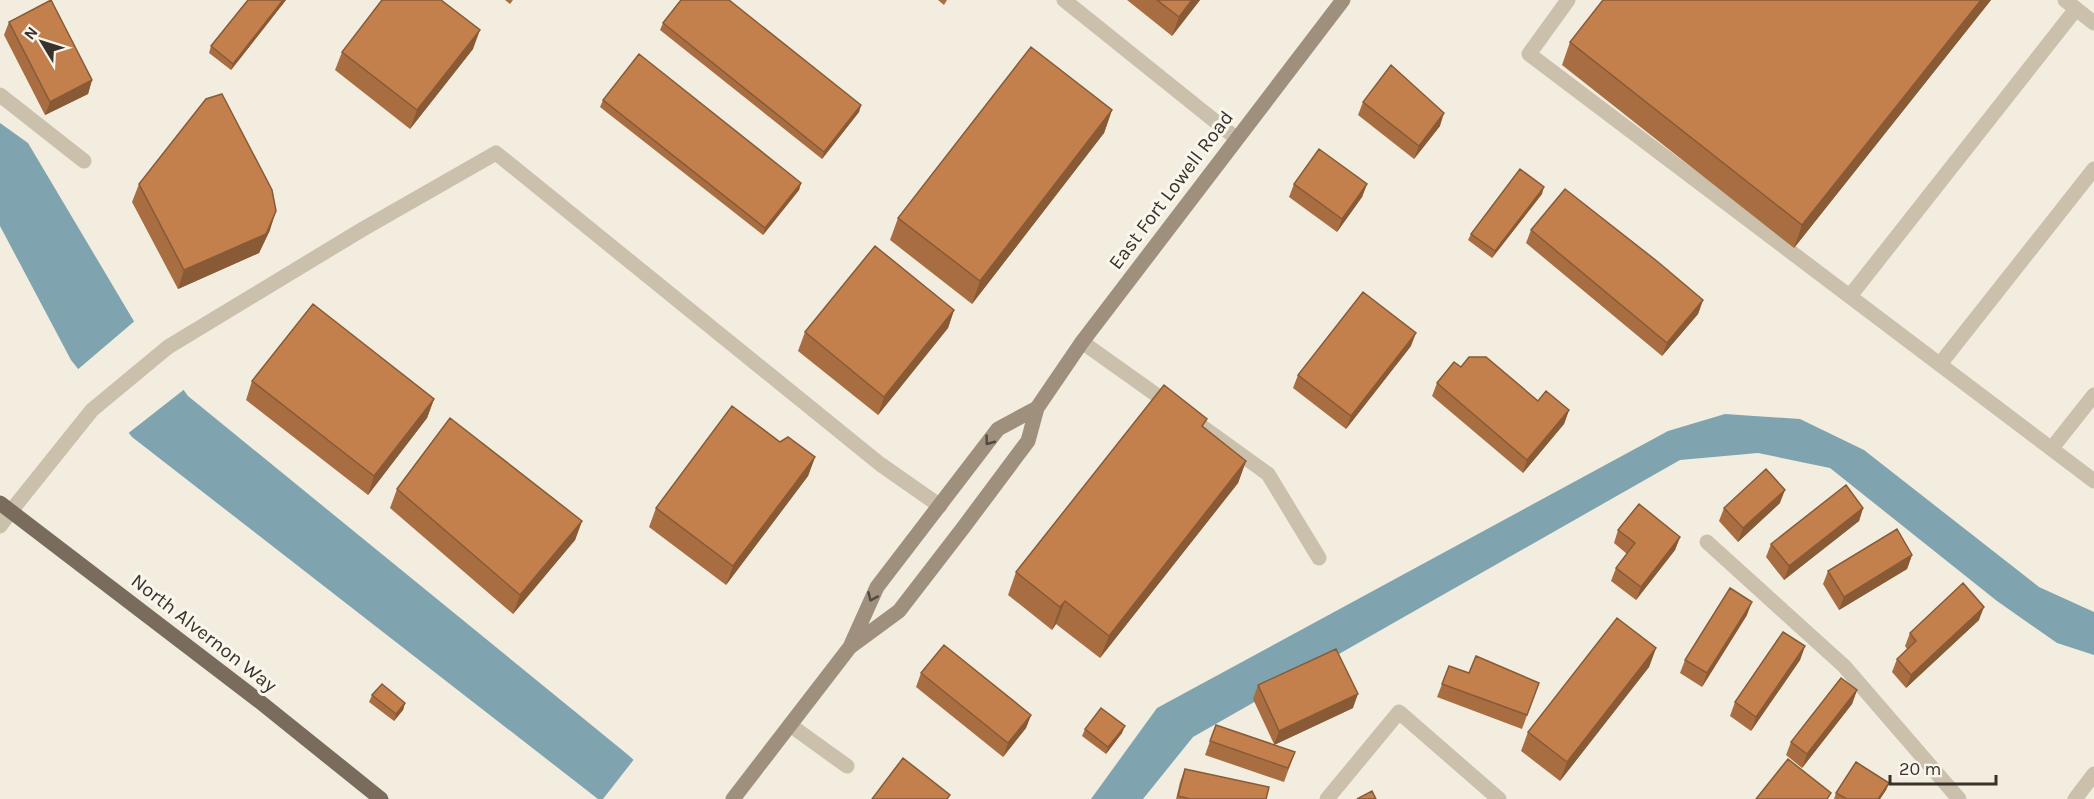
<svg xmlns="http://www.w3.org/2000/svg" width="2094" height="799" font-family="Karla,sans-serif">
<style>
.water{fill:#7fa4af}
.pier{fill:#f3ede0}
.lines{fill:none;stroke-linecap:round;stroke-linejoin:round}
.lane{stroke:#cbc0ac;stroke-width:15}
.street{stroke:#cbc0ac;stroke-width:15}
.secondary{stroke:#9f8f7d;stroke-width:15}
.primary{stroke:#7a6c5c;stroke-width:15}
.wall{fill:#a86e42}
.shaded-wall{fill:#885a36}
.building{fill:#c3804d;stroke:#885a36;stroke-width:1.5}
.oneway{stroke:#524940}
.labels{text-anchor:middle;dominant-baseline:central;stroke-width:6;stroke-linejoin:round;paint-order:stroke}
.street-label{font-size:20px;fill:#39322b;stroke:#faf6ed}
</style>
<rect width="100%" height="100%" fill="#f3ede0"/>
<path class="water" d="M0,123L28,143L135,323L188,396L627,754L678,799H598L132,437L71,360L0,226Z
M1725,414L1800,419L1864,450L2039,587L2094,612V655L2057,643L1997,601L1830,468L1758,453L1680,460L1193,737L1143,799H1091L1157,708L1668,431Z"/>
<path class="pier" d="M137,319L186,388L126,435L76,371Z
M635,758L680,797L681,799H603Z"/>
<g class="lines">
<path class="lane" d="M1568,0L1529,54L2094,481
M2065,0L2094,23
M0,95L84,161
M1850,296L2076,9
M1082,342L1172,406
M1940,364L2094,169
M1204,428L1268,474L1319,558
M2052,448L2094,395
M11,511L92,410L168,347L363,229L496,153L880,464L940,506
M1707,542L1844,666L1959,799
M790,725L847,766"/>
<path class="street" d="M1064,0L1236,138
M0,526L11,511
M1327,799L1399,712L1499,799
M2075,799L2094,774"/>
<path class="secondary" d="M850,647L899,611L963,528L1028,441L1037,408L1082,342L1343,0
M733,799L850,647L877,587L998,429L1037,408"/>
<path class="primary" d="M0,503L259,701L381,799"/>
</g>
<path class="wall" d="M248,0H286L231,70L209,53L211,46Z
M505,0H513L510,4Z
M938,0H947L944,5Z
M1127,0H1200L1172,36Z
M1991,0L1794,248L1562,65L1570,42Z
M9,22L92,80L88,94L45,115L4,35Z
M663,23L861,105L859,112L822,159L660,30Z
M473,49L410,129L335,70L342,52Z
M603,100L801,183L799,190L763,235L600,107Z
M1363,102L1440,126L1414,159L1358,115Z
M1112,110L1104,133L972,304L890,240L898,218Z
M139,184L270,230L259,253L178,289L132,202Z
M1294,184H1367L1362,197L1337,232L1289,197Z
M1542,194L1492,258L1468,240L1471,234Z
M1531,230L1703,300L1698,314L1662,356L1526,243Z
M954,310L948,328L878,415L798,351L805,332Z
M1411,346L1346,429L1293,388L1298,375Z
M1461,367L1538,401L1569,410L1564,424L1523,473L1432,396L1437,383Z
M252,381L434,399L427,418L368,495L246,400Z
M1204,428L1246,461L1238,483L1100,658L1056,624L1052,630L1008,595L1016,572Z
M780,442L815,457L808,476L726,585L649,527L656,508Z
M397,489L582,521L575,540L513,614L390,508Z
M1780,503L1738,542L1719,521L1724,508Z
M1863,508L1859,521L1784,580L1766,557L1771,544Z
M1618,530L1680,537L1675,550L1636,600L1611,581L1616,568L1627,554L1614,543Z
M1912,555L1907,569L1839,610L1823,584L1828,571Z
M1747,615L1702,687L1680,673L1685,660Z
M1979,620L1906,688L1892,672L1897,659L1907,649L1905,646L1910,633Z
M1805,646L1800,660L1751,731L1730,716L1735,702Z
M1656,648L1649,667L1560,781L1521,751L1528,732Z
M1449,666L1469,673L1539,683L1522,729L1437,697Z
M921,673L1031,715L1026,728L1003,757L916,687Z
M1258,685L1353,708L1274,745L1295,752L1284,782L1205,755L1210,741L1274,744L1253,699Z
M1857,690L1852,704L1802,768L1786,755L1791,742Z
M372,695L405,703L403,710L394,721L369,702Z
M1085,729L1122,733L1106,754L1082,736Z
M1185,769L1266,799H1176L1180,782Z
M1889,783L1886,790L1880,799H1834L1836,793Z"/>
<path class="shaded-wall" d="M283,0H286L231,70L233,64Z
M1192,0H1200L1172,36L1179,17Z
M1981,0H1991L1794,248L1802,225Z
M480,30L473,49L410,129L417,110Z
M92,80L88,94L45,115L50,102Z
M861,105L859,112L822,159L824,152Z
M1112,110L1104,133L972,304L980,281Z
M1444,113L1440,126L1414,159L1419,146Z
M801,183L799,190L763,235L765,228Z
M1367,184L1362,197L1337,232L1342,219Z
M1544,187L1542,194L1492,258L1495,251Z
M276,211L270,230L259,253L178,289L184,270Z
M1703,300L1698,314L1662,356L1667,343Z
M954,310L948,328L878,415L884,397Z
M1416,333L1411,346L1346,429L1351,416Z
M434,399L427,418L368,495L374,476Z
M1569,410L1564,424L1523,473L1527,460Z
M815,457L808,476L726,585L733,566Z
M1246,461L1238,483L1100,658L1109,636Z
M1785,490L1780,503L1738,542L1743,528Z
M1863,508L1859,521L1784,580L1789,566Z
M582,521L575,540L513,614L520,595Z
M1680,537L1675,550L1636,600L1641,587Z
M1912,555L1907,569L1839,610L1844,597Z
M1065,601L1056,624L1052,630L1060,607Z
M1752,602L1747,615L1702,687L1707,673Z
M1984,607L1979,620L1906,688L1911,675Z
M1805,646L1800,660L1751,731L1756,717Z
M1656,648L1649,667L1560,781L1567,762Z
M1857,690L1852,704L1802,768L1807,754Z
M1358,694L1353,708L1274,745L1279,731Z
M405,703L403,710L394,721L396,714Z
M1031,715L1026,728L1003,757L1008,743Z
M1125,726L1122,733L1106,754L1108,747Z
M1889,783L1886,790L1880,799H1878Z"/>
<path class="building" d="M51,0L92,80L50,102L9,22Z
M248,0H283L233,64L211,46Z
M382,0H441L480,30L417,110L342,52Z
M681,0H729L861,105L824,152L663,23Z
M1157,0H1192L1179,17Z
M1603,0H1981L1802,225L1570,42Z
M1031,47L1112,110L980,281L898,218Z
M639,54L801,183L765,228L603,100Z
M1391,65L1444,113L1419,146L1363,102Z
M222,94L272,190L276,211L266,234L184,270L139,184L206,99Z
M1319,149L1367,184L1342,219L1294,184Z
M1520,169L1544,187L1495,251L1471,234Z
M1565,189L1658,262L1703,300L1667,343L1531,230Z
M875,246L954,310L884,397L805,332Z
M1363,292L1416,333L1351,416L1298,375Z
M313,304L434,399L374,476L252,381Z
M1469,357H1486L1538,401L1546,391L1569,410L1527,460L1437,383L1454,362L1461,367Z
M1164,385L1207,419L1202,426L1246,461L1109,636L1065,601L1060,607L1016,572Z
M732,406L780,442L788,437L815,457L733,566L656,508Z
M450,418L582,521L520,595L397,489Z
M1766,469L1785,490L1743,528L1724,508Z
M1846,485L1863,508L1789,566L1771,544Z
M1639,504L1680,537L1641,587L1616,568L1635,543L1618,530Z
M1897,529L1912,555L1844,597L1828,571Z
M1963,583L1984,607L1911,675L1897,659L1916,641L1910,633Z
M1730,588L1752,602L1707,673L1685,660Z
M1617,618L1656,648L1567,762L1528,732Z
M1783,632L1805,646L1756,717L1735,702Z
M944,645L1031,715L1008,743L921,673Z
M1336,649L1358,694L1279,731L1258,685Z
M1476,656L1539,683L1527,715L1442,684L1449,666L1469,673Z
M1841,678L1857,690L1807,754L1791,742Z
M382,684L405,703L396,714L372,695Z
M1101,708L1125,726L1108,747L1085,729Z
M1216,725L1295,752L1288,768L1210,741Z
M903,758L950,795L947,799H872Z
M1788,759L1831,793L1827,799H1756Z
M1856,762L1889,783L1878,799H1847L1836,793Z
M1185,769L1269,787L1266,799H1190L1178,796Z
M1372,791L1376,799H1357Z"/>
<defs><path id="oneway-chevron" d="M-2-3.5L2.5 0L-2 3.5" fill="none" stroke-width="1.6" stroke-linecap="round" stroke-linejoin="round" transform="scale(1.5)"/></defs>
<g class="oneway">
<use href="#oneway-chevron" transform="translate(989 441) rotate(127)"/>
<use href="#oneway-chevron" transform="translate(872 597) rotate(114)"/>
</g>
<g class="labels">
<g class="street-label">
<text transform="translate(1171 190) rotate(-53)">East Fort Lowell Road</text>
<text transform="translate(204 633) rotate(38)">North Alvernon Way</text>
</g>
</g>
<g transform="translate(42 42) rotate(308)" stroke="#faf6ed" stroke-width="4.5" paint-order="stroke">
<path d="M0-4.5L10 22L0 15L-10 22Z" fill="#39322b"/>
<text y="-9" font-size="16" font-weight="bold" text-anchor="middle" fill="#39322b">N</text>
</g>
<path d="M1890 775v9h106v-9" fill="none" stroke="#39322b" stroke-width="3"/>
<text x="1899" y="775" font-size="18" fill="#39322b" stroke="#faf6ed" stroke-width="4.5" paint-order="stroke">20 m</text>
</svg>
